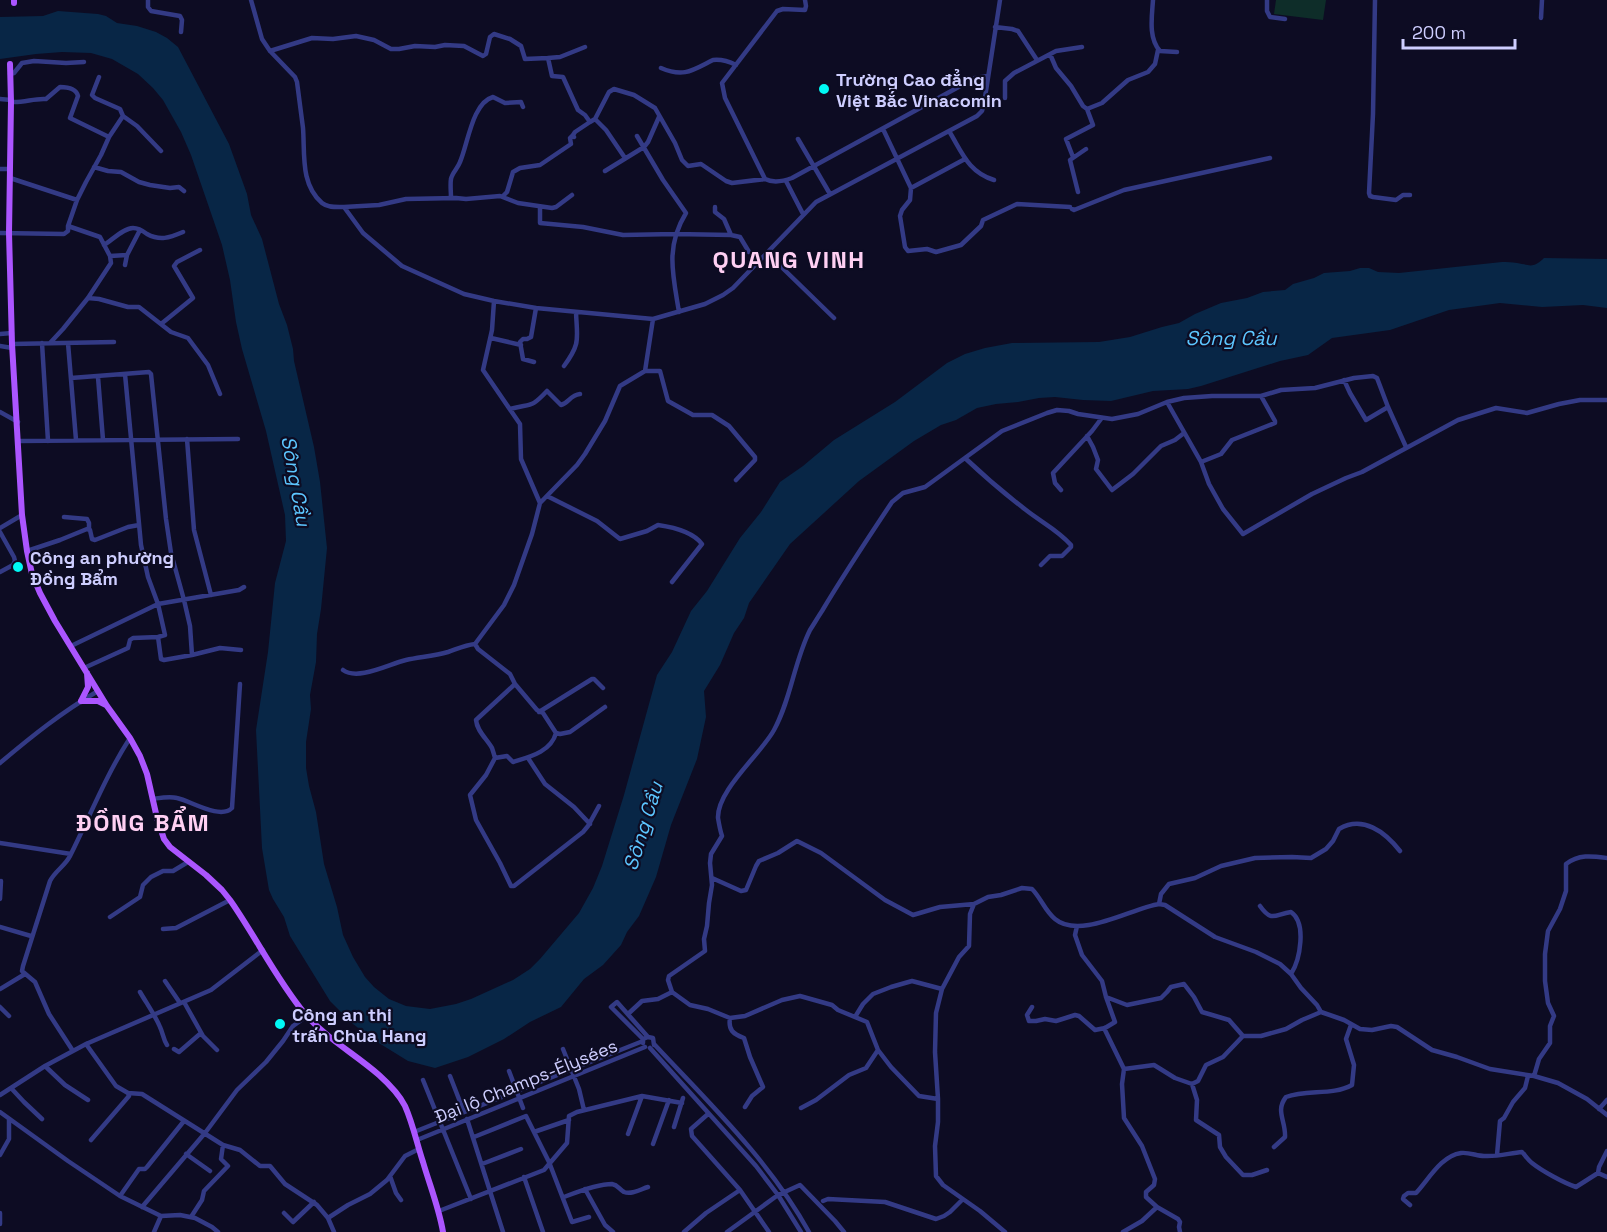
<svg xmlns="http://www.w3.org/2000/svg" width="1607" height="1232" font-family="'Space Grotesk',sans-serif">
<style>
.green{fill:#0e2d29}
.water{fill:#082646}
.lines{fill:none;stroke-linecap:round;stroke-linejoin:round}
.minor{stroke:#333a85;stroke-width:4.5}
.major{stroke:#ab55ff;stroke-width:6}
.poi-dot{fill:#00f9f5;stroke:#0d0c23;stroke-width:2}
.labels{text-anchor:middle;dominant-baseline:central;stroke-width:4.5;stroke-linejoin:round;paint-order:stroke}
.poi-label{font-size:18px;font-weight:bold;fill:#ceceff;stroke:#0d0c23;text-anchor:start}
.street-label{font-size:18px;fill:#ceceff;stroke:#0d0c23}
.water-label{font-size:20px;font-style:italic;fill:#5cc6ff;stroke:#0d0c23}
.district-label{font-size:24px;font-weight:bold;letter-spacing:1.5px;fill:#ffd0f3;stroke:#0d0c23}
</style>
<rect width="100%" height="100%" fill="#0d0c23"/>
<path class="green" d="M1276,0H1326L1323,20L1274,14Z"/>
<path class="water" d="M58,11L98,14L106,16L117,23L137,26L156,32L167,38L178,47L229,144L247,194L251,215L262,239L279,304L287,325L293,349L294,361L314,447L320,482L327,548L321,609L317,634L316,662L310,695L311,709L306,742V768L309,786L316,812L324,864L337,907L343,935L353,957L365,977L374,987L389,999L406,1006L430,1009L456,1004L471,999L513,980L530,969L540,959L579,913L593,888L602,866L624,795L657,675L672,652L691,611L707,591L740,538L761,512L780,482L803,466L834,440L895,402L947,363L965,354L985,348L1012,343L1099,342L1130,337L1162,327L1179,323L1195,314L1221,303L1247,298L1263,292L1285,290L1293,284L1314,278L1324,273L1350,271L1360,268H1369L1378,272L1399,273L1502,262C1507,262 1512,262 1517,263C1530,265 1533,269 1544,258L1607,259V308L1583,305L1542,307L1500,303L1449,310L1390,330L1332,338L1308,355L1280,361L1201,386L1188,389L1153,391L1111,401L1083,400L1055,397L1039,398L1018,402L996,404L977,408L956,420L941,425L914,441L859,481L790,544L749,603L744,618L734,633L720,665L704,691L706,717L697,759L671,825L656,877L639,916L627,932L621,945L603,965L584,979L561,1007L530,1022L504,1039L468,1057L435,1068L408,1061L374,1040L353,1024L330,1001L290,936L284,917L273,899L269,890L262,848L256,730L268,652L275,583L286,541L285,515L266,431L242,349L236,322L230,280L222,245L191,155L181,132L163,100L153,88L138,74L112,59L91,53L62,52L36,54L0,59V17L43,16Z"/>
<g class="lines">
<path class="minor" d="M148,0V7L151,11L180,16L182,20L181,32
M251,0L262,39L270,51L295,77L297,82C299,97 301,113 303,128C305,153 300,184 322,203C328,208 337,207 344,207L363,233L402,266L464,294L494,301L536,308L653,319L705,304L723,295L733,288L816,202L977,116L982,111L984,104L1000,0
M805,0L806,6L805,10L783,9L777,11L722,83L725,98L765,179C773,183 784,181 792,178L975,78L988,76
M1153,0C1152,16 1148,38 1160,51L1177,52
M1267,0V11L1270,17L1285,19
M1375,0L1373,114L1369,193L1370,196L1373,197L1396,200L1403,195H1410
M1541,18L1542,0
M995,27L1012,29L1018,31L1037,60
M585,47L560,57L548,58L552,76L563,77L578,110L585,115L590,122L595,119L606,130L625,158
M270,51L312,38L333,39L356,36L374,40L391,49H399L415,46L435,47L445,45L464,46L483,56L486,54L490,37L494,34L510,39L521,46L525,59L548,58
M1050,54L1056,68L1071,86L1083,106L1087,109L1102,103L1128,80L1148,72L1155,64L1158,50
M661,68C684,78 693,70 713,60C722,59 728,61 736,65
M10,74L14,73L22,63L34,61L66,63L84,62
M1005,98V81L1014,73L1056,51L1082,47
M0,99L11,100
M11,102C24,103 34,98 46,99L60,87C67,87 76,88 78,96L70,118L109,137
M123,116L137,126L161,151
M595,119L609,92L614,89L634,95L655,108L675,143L682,160L688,166L701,164L726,181L732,183L765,179
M883,129L911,188L910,200L902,210L900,216L905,247L908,251L927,249L936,252L961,245L981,226L983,220L1017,204L1070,207
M949,131C962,152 968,172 994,180
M637,136L663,180L686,213C665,247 673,275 679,312
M574,137L573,135L575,132L590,122
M798,139L830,194
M1073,157L1066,139L1093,125L1087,109
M94,167L108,171L121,172L139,182L150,185L170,188L179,187L184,191
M0,169H10
M605,171L644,147L648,142L659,117
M10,178L77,200
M786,181L803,214
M911,188L965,159
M1078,192L1070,160L1086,149
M503,196L507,192L513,172L520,168L540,165L571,144L570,138L573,135
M451,198C451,192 450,184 451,179C452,173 458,168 460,162C468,144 472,103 493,97L505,103L521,102L523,107
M344,207L379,205L406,199L456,198L466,199L500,196L518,203L552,208L556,207L572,195
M540,207V223L583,227L623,235L675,234L731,235
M715,207V212L724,219L731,235L740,237L749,252
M1072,209L1074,210L1124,190L1270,158
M68,226L77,200L86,182L101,155L109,137L123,116L120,109L95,98L92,95L99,77
M0,233L64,234L68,231V226L100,237L110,256L111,263L88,298L63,329L50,343
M104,245C112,240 124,228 133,228C138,228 143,231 147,234C160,241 169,238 183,232
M767,253L834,318
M110,256L127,255
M125,265L127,255L140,230
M88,298L99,299L128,307H139L171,332L188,338L208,365L220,394
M161,324L193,298L174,266L177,262L200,250
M0,334L12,333
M491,338L521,345
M42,343L48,441
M68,343L76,440
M12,344L114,342
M0,346L12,348
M534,362L523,359L520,342L523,339H527L531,337L536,308
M564,366C581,343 577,339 576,312
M645,371H660L668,401L693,415H712L729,426L755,457V460L736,480
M98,377L103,440
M71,378L149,372L151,374L166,519L171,553L184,600L190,626L192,655
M1344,380L1350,393L1366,420L1388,407
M1167,402L1201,462L1209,484L1223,509L1243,534L1312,494L1346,478L1362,472L1458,420L1496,408L1527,413L1559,404L1580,400H1607
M510,409C532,403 530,409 547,391L561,405C569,403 570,395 580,394
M0,412L18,422
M1087,436L1093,447L1098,460L1096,469L1112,490L1133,474L1161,446L1175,440L1184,433
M187,439L194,530L211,595
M19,441L238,439
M965,458C984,476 1005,494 1026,510C1041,522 1058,530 1071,545V547L1062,556H1050L1041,565
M1201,462L1221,454L1232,440L1275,423V421L1261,396
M1061,490L1055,483L1053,473L1092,431L1101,419
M547,496L597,521L620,539L647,531L658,525C672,527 693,532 702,544L672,582
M540,503L577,465L585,454L605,421L620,386L645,371L653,319
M64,517L87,519L89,523V529
M0,528L22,515
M0,532L14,557L15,561L13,565L0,572
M27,551L60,540L87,529L90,530L92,539L95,540L128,527L139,525
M158,637L161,659L164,660L192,655L220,648L241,650
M475,644L478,649L510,674L515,684L537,710L543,713L556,733C551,752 529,757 513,762L507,756L495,758
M71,646L158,604L239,590L244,587
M84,668L128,648L130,640L133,638L158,637L165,635L158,604L148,577L141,545L125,374
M343,670C358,681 389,664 406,660C420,657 434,656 448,652C457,649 465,645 475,644L504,605L514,585L532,534L540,503L521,459L520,424L483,370L492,330L494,301
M515,684L476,720C477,731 486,738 492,748C493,751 494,754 495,758L486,775L470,795L476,820L500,863L511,886H514L583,832L588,826L599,806
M539,712L592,679H594L603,688
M556,733L560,734L570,732L605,707
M528,758L545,784L574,807L590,824
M0,763C32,736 62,712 98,691
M152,799C160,798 169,796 177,798C191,801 220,820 232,808L240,684
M0,843L71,854
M712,878L741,891L746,890L756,866L759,861L778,853L797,841L821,853L885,900L913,915L940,907L974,904L988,897L1001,895L1022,888L1032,889C1041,898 1045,911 1055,919C1080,940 1132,908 1159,904L1165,905L1215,937L1256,952L1280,964L1291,974L1301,988L1317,1005L1321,1012
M0,899L1,881
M1159,904L1161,894L1169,884L1195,878L1221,866L1255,858L1292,857L1311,858L1326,849L1333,841L1339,829C1363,815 1385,832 1400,851
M1260,906C1272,923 1275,914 1291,912C1307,923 1300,960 1291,974
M110,917L140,897L143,885L151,877L163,871H173L188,862
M0,927L31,936
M163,929L176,928L230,900
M165,981L180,1003
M0,989L25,974
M140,992C147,1004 155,1015 160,1027C163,1033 163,1039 167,1045
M672,992L668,980L669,976L705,951L704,939L707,926L709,903L712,885L710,863L711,854L722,836C720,830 719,824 718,818C717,790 761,754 774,730C791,699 794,662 810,630C814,624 818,617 822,611C844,574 868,538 892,502L903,493L925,487L1002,431L1047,413L1057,410L1069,411L1078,414L1112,419L1138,414L1167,402L1184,398L1212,396H1261L1281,390L1315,388L1354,378L1373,376L1377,378L1388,407L1406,447
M1106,997L1127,1005L1161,998L1167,992L1171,987L1184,984L1194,997L1202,1012L1229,1020L1243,1036
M184,1002L203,1036L217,1050
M0,1007L9,1016
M1032,1007L1027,1015L1029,1021H1036L1045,1019L1056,1021L1075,1015L1079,1016L1095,1030L1105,1028L1115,1022L1106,997L1102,981L1082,955L1075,935L1077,926
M628,1014L642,1001L658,999L672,992L690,1005L708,1009L730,1018L745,1016L782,1000L800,996L832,1005L838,1010L867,1022L878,1050L891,1067L919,1096L938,1099V1122L935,1146L936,1176L943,1185L980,1211L1005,1232
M855,1017L863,1004L873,994L891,987L912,981L942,989
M730,1018C728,1030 733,1034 744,1038L750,1057L763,1087L752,1096L745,1107
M1104,1028L1124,1069L1122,1084L1124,1118L1142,1146L1155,1179L1154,1185L1146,1192V1197L1157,1207L1178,1219L1180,1222L1179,1227L1180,1232
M643,1039L611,1007L617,1002L648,1037L653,1038L654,1045
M643,1043V1039L648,1037
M86,1044L116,1086L128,1093L142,1094L223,1145L240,1150L260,1166H270L285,1184L317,1205L328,1218L334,1232
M654,1044C709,1103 769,1160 809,1232
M650,1048L756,1166L778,1195L801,1232
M174,1049L179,1052L201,1033
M563,1049L579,1089L584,1110
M73,1051L49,1014L35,982L22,971L23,966L50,881C55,871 65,866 70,856C90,816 106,775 130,738
M45,1066L65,1085L88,1100
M1124,1069L1154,1065L1175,1078L1192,1084L1197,1100L1196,1120L1219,1135L1220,1147L1226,1157L1243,1175H1252L1267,1170
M509,1071L523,1108
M450,1076L464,1112
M1534,1076L1539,1059L1550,1043V1026L1554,1016L1548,1003L1545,981V954L1548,931L1560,909L1566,891V864C1579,854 1592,856 1607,858
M423,1080L471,1199
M1192,1084L1198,1081L1206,1065L1223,1057L1243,1036H1261L1286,1029L1302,1020L1321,1012L1344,1020L1360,1029L1372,1030L1391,1026L1397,1027L1432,1050L1457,1057L1490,1069L1534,1076L1558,1083L1587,1099L1607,1115
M11,1088L24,1102L42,1119
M0,1095L45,1066L86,1044L211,990L263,950
M938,1099L935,1052L936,1013L942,989L959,957L969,946L970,914L974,904
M801,1108L816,1100L849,1075L866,1068L878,1050
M1599,1109L1607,1100
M0,1112L68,1161L120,1196L161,1216L180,1215L195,1218L212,1227L218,1232
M708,1114L691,1129L692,1136L740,1190L769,1232
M467,1119L503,1232
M674,1127L683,1098
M414,1132L643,1041
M534,1132L569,1120
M628,1134L642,1096
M474,1137L526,1116L549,1162L572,1222L589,1217
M91,1140L129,1096L128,1093
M417,1140L645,1047
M653,1144L669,1100
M1274,1147L1285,1137C1286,1121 1275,1111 1286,1097C1307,1089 1332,1096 1352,1085L1354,1065L1346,1039L1351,1025
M186,1154L210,1171
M0,1155L9,1139V1119
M1497,1155L1500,1121L1504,1118L1513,1102L1525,1088L1528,1076
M482,1164L521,1149
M1598,1173L1599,1167L1607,1151
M390,1176L396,1193L401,1200
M524,1177L543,1232
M585,1189L605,1225L613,1232
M120,1196L139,1169H145L147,1167L184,1121
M564,1197C577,1192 597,1184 612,1184C618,1185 619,1189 624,1192C632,1195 641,1189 648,1187
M823,1201L828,1199L885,1202L936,1219L944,1216L950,1212L962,1200
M1410,1205L1403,1199L1404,1196L1408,1193H1416C1429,1179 1441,1156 1461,1153C1469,1152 1477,1156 1484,1156C1497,1157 1510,1153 1522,1152C1525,1155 1528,1160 1532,1163C1542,1171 1564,1183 1576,1187L1598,1173L1607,1177
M142,1207L205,1133L237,1090L266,1062L283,1041L293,1026L307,1016
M439,1211L544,1170L567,1143L569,1116L577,1112L642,1096L682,1103
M0,1213V1224
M284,1213L293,1222L314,1202
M191,1217L202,1200L204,1191L228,1166L221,1159L223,1145
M328,1218L348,1205L370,1194L387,1180L405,1156L419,1149
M154,1232L161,1216
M684,1232L706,1213L740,1190
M727,1232L778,1195L800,1185L835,1221L844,1232
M1123,1232L1142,1221L1157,1207"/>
<path class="major" d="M14,3V0
M10,64L11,102L9,233L12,344L22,515L27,551L32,574L40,593L55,621L107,706L130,738L140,756L147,774L157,818L164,839L170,847L206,875L222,890L230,900C256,937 276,979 305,1014C326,1038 355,1054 379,1075C389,1084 399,1094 405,1106C413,1124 417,1144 423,1162C430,1186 439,1208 443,1232
M81,701L88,687L87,673
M81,701H98L106,705"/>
</g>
<g class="poi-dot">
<circle cx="824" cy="89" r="6"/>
<circle cx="18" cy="567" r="6"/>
<circle cx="280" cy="1024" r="6"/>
</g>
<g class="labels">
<g class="poi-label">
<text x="836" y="79">Trường Cao đẳng<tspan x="836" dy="21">Việt Bắc Vinacomin</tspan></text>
<text x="30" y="557">Công an phường<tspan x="30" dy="21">Đồng Bẩm</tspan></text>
<text x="292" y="1014">Công an thị<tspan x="292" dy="21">trấn Chùa Hang</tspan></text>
</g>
<g class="street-label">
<text transform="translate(526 1081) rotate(-22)">Đại lộ Champs-Élysées</text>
</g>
<g class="water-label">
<text x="1231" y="338">Sông Cầu</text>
<text transform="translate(296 481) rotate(80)">Sông Cầu</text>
<text transform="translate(643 826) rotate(-73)">Sông Cầu</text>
</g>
<g class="district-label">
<text x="789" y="259">QUANG VINH</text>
<text x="143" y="822">ĐỒNG BẨM</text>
</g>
</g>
<path d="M1403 39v9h112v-9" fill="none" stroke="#ceceff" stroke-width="3"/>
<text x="1412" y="39" font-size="18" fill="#ceceff" stroke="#0d0c23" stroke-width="4.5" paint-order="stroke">200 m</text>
</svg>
